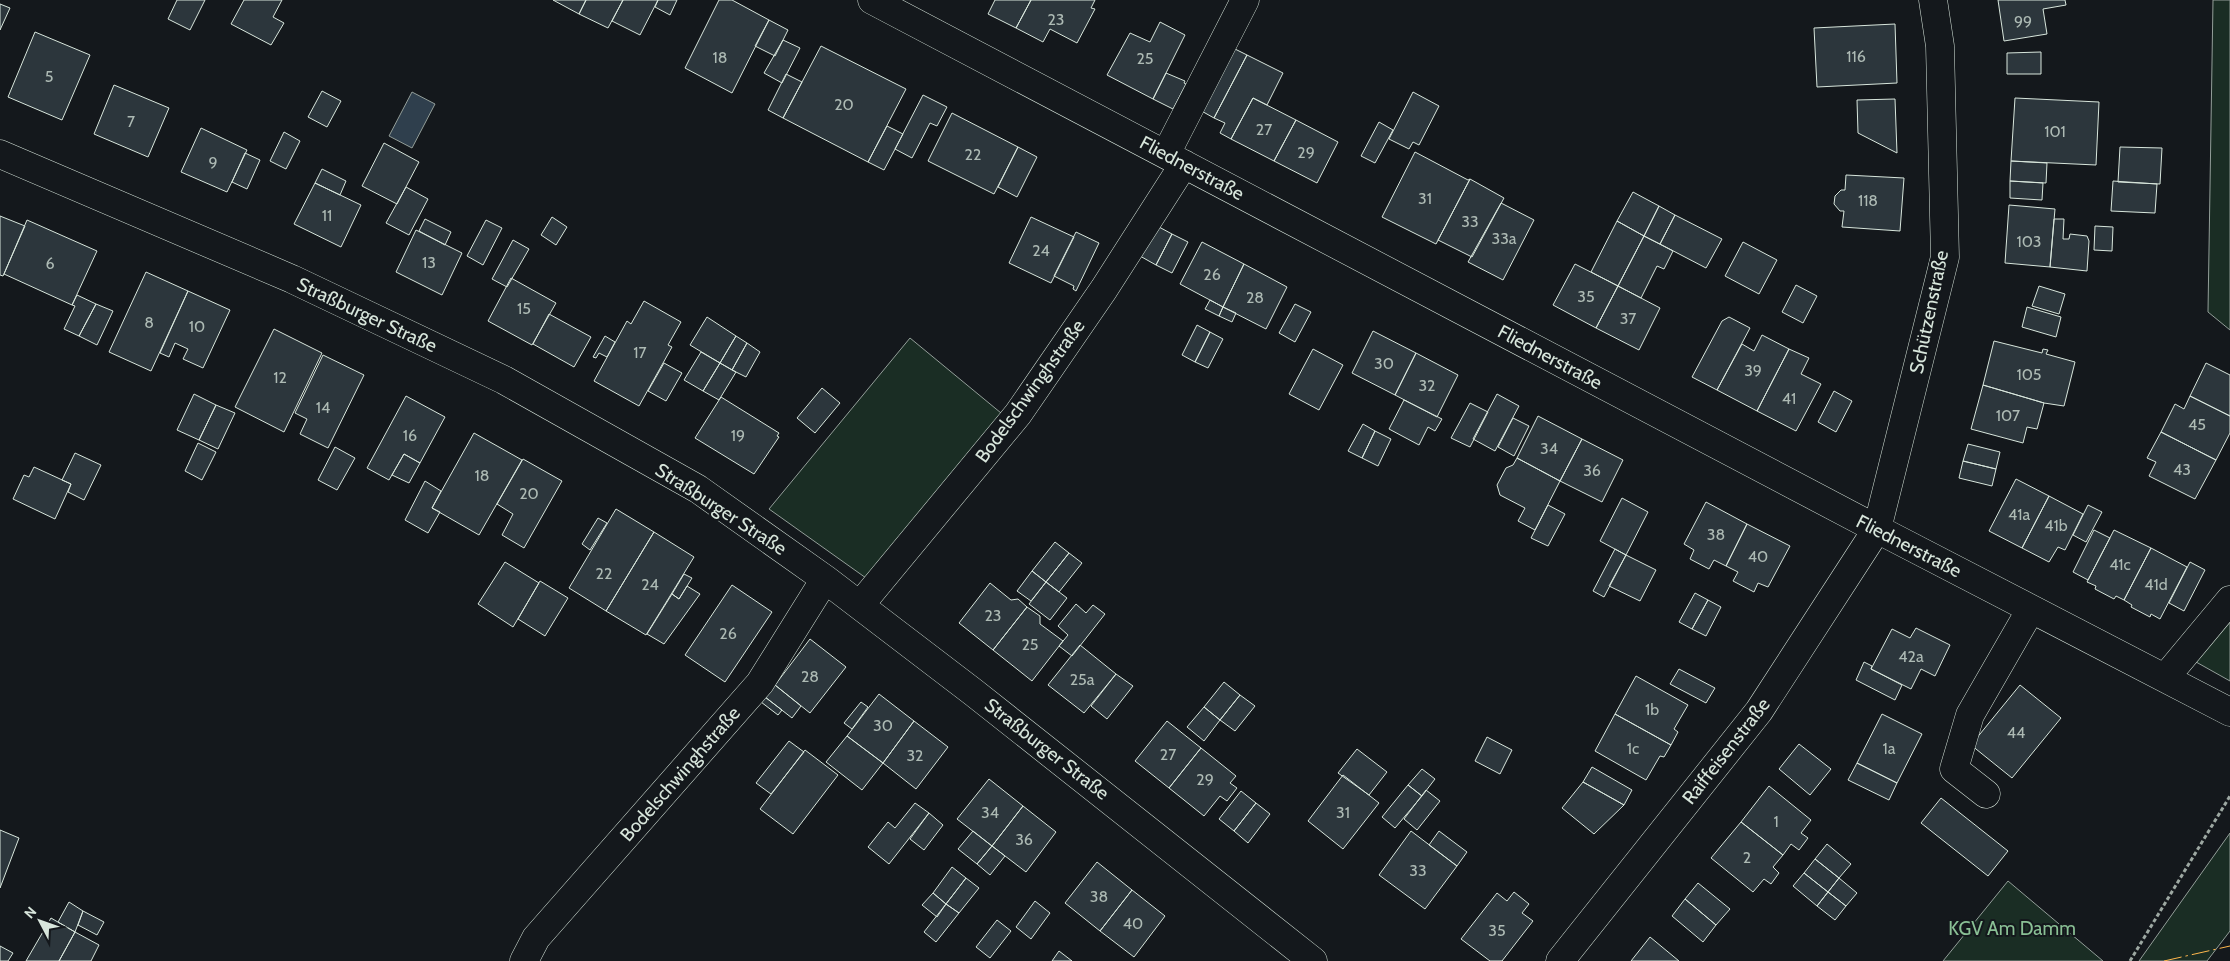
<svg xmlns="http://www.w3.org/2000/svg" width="2230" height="961" font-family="Cabin,sans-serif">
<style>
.green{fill:#1a2d24;stroke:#939e99}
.water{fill:#2f3f4d;stroke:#939e99}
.building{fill:#2c363c;stroke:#d8e6dc}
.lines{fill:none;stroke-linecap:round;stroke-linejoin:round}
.minor-casing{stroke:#d8e6dc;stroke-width:29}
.path{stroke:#9da8a2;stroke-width:3;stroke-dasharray:4 2.5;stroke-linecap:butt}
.minor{stroke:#14181c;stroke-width:28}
.power{stroke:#ffb74d;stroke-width:1;stroke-dasharray:18 4 2.5 4;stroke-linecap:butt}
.labels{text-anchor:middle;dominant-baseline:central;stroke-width:4;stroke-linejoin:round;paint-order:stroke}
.number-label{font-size:16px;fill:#adbab4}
.street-label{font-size:19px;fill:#d8e6dc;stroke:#14181c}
.park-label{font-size:19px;fill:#8ac095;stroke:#14181c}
</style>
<rect width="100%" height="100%" fill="#14181c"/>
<path class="green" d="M2213,0H2230V330L2208,312Z
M910,338L1001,413L866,578L769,509Z
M2230,591V681L2180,653Z
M2230,833V931L2207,961H2139Z
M2008,881L2103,961H1943Z"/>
<path class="water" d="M412,92L435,104L412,148L389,136Z"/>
<path class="building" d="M177,0H205L190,30L168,19Z
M244,0H282L273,17L284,23L271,45L231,24Z
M553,0H586L579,14Z
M586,0H623L608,28L579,14Z
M623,0H658L640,35L612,21Z
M658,0H677L670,15L655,7Z
M719,0H732L769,20L732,93L685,68Z
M995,0H1031L1016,28L988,14Z
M1031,0H1095L1091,8L1095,9L1077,43L1050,29L1043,42L1016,28Z
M1998,0H2065L2066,5L2043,9L2047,34L2004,41Z
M0,4L10,8L0,30Z
M769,20L788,30L775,56L755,46Z
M1160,22L1185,35L1153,99L1107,75L1130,33L1150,42Z
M1895,24L1897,83L1817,87L1814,28Z
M35,32L90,55L62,120L8,97Z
M783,40L800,48L782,83L764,73Z
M821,46L906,89L868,162L783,118Z
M1231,47L1247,55L1214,118L1198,109Z
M2041,52V74H2007V53Z
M1247,55L1283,73L1267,105L1253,98L1231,139L1220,133L1225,123L1214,118Z
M1166,73L1185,81L1184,83L1186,84L1173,109L1153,99Z
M786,74L802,82L783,118L768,110Z
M114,85L169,108L148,157L94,134Z
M322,91L341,101L327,127L308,117Z
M1413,92L1439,106L1419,145L1413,142L1409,149L1389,139Z
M923,95L947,107L937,126L930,123L912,158L895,149Z
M1253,98L1296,120L1274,161L1231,139Z
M2015,98L2099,102L2096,165L2011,161Z
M1895,99L1897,153L1858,133L1857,100Z
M952,113L1018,147L994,194L928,161Z
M1296,120L1338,142L1317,183L1274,161Z
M1379,122L1393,130L1375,163L1361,156Z
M887,126L903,134L884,170L868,162Z
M201,128L247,150L227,192L181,172Z
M284,132L300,141L286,169L270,161Z
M384,143L419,162L397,204L362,186Z
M1018,147L1037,157L1017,197L998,187Z
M2120,147L2162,148L2160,184L2118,182Z
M1415,152L1468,180L1470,179L1436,244L1382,217Z
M245,153L260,160L247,189L232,182Z
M2011,161L2047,163L2046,183L2010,181Z
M322,169L346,181L340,195L315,183Z
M1846,175L1904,178L1900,231L1842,227L1844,211H1840L1834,204L1835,196L1841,190H1845Z
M1470,179L1504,198L1472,257L1438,240Z
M2010,181L2043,183L2042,200L2010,198Z
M2113,181L2157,184L2155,213L2111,211Z
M315,183L361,205L341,247L294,224Z
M406,187L428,199L409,235L386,223Z
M1633,192L1659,206L1644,236L1617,221Z
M1501,203L1534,220L1503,280L1468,262Z
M2009,205L2055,209L2050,267L2005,263Z
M1659,206L1675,215L1660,244L1644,236Z
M1675,215L1722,239L1706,268L1660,244Z
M0,216L25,226L3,276L0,275Z
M552,217L567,227L556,245L541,235Z
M1031,217L1074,237L1051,283L1009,263Z
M425,219L451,232L445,245L419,231Z
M2054,219H2064L2063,239H2069L2070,234L2087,236L2089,241L2087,271L2050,267Z
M27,220L97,251L72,305L4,274Z
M486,220L502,228L483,265L467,256Z
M1617,221L1644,236L1618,286L1591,272Z
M2095,226L2113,227L2112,251L2094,250Z
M1159,227L1172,234L1156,265L1140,256Z
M416,230L462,253L442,295L396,272Z
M1076,232L1099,243L1076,291L1073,289L1074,286L1054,276Z
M1172,234L1188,242L1172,273L1156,265Z
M1644,236L1673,251L1664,269L1657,266L1641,298L1618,286Z
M513,240L529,249L507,287L492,279Z
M1202,242L1244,264L1223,307L1180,284Z
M1743,242L1777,260L1759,294L1725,276Z
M1244,264L1287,287L1266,329L1223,307Z
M1575,264L1618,286L1596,328L1553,305Z
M146,272L188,291L151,371L109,352Z
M511,278L556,303L532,345L488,321Z
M1796,285L1817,296L1803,323L1782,312Z
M1618,286L1660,308L1639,350L1596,328Z
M2039,286L2065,294L2059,314L2032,306Z
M188,291L230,310L203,368L183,359L188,349L175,343L169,357L160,353Z
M77,295L96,304L79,336L64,329L75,306L72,305Z
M1210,300L1223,307L1219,316L1205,309Z
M644,301L681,322L668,345L672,347L639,406L594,381L627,321L631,324Z
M96,304L113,311L97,345L79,336Z
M1295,304L1311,312L1295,342L1279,333Z
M1223,307L1236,313L1232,322L1219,316Z
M2027,307L2061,317L2056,337L2022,327Z
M549,314L591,337L574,367L533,344Z
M707,317L736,336L720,363L690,345Z
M1729,317L1750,328L1717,390L1692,377L1722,321Z
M1197,325L1210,332L1195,362L1182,355Z
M274,329L322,353L284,432L235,407Z
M1373,331L1416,353L1395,395L1352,373Z
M1210,332L1223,339L1208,368L1195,362Z
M1762,335L1789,349L1757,411L1717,390L1742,344L1754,351Z
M605,336L615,342L607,357L599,353L596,358L593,357Z
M736,336L747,343L732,370L720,363Z
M1994,341L2042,353L2043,349L2048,350L2046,354L2075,362L2064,406L2044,403L1983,385Z
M747,343L760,352L746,377L732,370Z
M1313,349L1343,365L1319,410L1289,394Z
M1789,349L1809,358L1801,374L1821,384L1796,431L1757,411Z
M701,352L720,363L703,391L684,380Z
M1416,353L1458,375L1437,417L1395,395Z
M323,355L364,375L328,448L300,434L307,419L295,413Z
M664,363L682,373L666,401L648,391Z
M720,363L736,372L719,400L703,391Z
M2206,363L2230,375V416L2190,396Z
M1983,385L2044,403L2037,429L2027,427L2023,443L1971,429Z
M822,388L840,403L815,433L797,418Z
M1834,391L1852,401L1836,432L1818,422Z
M194,394L216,405L199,440L177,430Z
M1497,394L1519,406L1495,451L1473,439Z
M406,396L445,417L420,463L404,454L389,480L367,468Z
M2190,396L2230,416V433L2216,460L2161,432L2175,404L2184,409Z
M721,397L779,433L777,436L779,437L754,474L695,438Z
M1404,400L1442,419L1435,431L1428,427L1419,445L1389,429Z
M1470,403L1488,412L1470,447L1451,438Z
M216,405L235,413L218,449L199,440Z
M1538,416L1582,439L1560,481L1517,458Z
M1513,418L1529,426L1514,456L1498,447Z
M1363,424L1375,431L1362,458L1348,451Z
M1375,431L1391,439L1378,466L1362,458Z
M2161,432L2216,460L2195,499L2149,476L2156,462L2147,458Z
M474,433L522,460L479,535L432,508Z
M1582,439L1623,460L1602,502L1560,481Z
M198,443L216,452L202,480L185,471Z
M1968,444L2000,452L1996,469L1963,461Z
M335,447L355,458L337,490L318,480Z
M75,453L101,465L84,500L68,492L71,484L62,480Z
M404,454L420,463L409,483L392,475Z
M1517,458L1560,481L1535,530L1518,521L1525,508L1500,495L1497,485L1506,468L1513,465Z
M523,459L562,481L524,548L502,535L513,514L497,504Z
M1963,461L1996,469L1992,486L1959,478Z
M34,467L71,484L55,519L13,499L24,475L29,477Z
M2016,479L2049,496L2022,548L1989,531Z
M425,481L441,491L432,508L440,512L428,533L405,520Z
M2049,496L2083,514L2065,550L2058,547L2049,562L2022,548Z
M1622,498L1648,512L1626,555L1600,541Z
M1706,502L1747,524L1726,566L1714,560L1709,569L1690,559L1694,550L1684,544Z
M1548,505L1565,514L1548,546L1531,538Z
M2088,505L2102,512L2086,542L2073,535Z
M616,509L654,532L606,611L569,588Z
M598,518L607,523L590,550L582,544Z
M1747,524L1790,546L1768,587L1758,583L1754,592L1733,581L1738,572L1726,566Z
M2094,530L2110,538L2088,580L2073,572Z
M2114,530L2151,548L2124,600L2116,596L2114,599L2095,589L2096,586L2087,582Z
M654,532L694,557L646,635L606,611Z
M1055,542L1069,553L1046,582L1032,571Z
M2151,548L2187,567L2160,619L2151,614L2150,617L2131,607L2132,605L2124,600Z
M1615,549L1626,555L1604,597L1593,591Z
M1069,553L1082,563L1059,592L1046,582Z
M1626,555L1656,570L1640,601L1609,586Z
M505,562L539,583L513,627L478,604Z
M2190,562L2205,570L2184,611L2169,603Z
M1032,571L1046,582L1031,601L1017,591Z
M684,574L692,578L679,599L672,594Z
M540,581L568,598L545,636L518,619Z
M1046,582L1067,598L1050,620L1029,604Z
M990,583L1011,600L1018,599L1027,607L993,650L959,623Z
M732,585L772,612L725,682L685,655Z
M687,586L700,594L664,644L647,634L672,594L679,599Z
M1695,593L1708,600L1692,629L1679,622Z
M1708,600L1721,607L1706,636L1692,629Z
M1076,604L1086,613L1093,605L1105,614L1072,656L1059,646L1068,635L1058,626Z
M1027,607L1040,616V624L1063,641L1032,681L993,650Z
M1916,628L1950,645L1935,676L1921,669L1911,689L1871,669L1892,629L1910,638Z
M810,639L846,667L810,713L775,685Z
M1080,645L1116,674L1084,713L1048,685Z
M1864,662L1872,666L1871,669L1902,685L1895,700L1856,680Z
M1679,669L1715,688L1706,703L1670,684Z
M1116,674L1133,686L1107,719L1091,706Z
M1636,676L1688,705L1674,729L1678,732L1671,745L1615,714Z
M1224,682L1240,695L1220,720L1204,707Z
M775,685L801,706L792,718L765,697Z
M2020,685L2061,718L2012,778L1971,745Z
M879,694L914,721L883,763L847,736Z
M1240,695L1255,706L1235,731L1220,720Z
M765,697L782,710L778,715L761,702Z
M861,702L868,707L852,729L844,723Z
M1204,707L1220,720L1204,741L1187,727Z
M1615,714L1671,745L1664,757L1660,756L1646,780L1595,751Z
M1882,714L1922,734L1897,783L1857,763Z
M914,721L948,747L916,789L883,763Z
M1167,721L1201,748L1169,788L1135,761Z
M847,736L883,763L862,790L826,762Z
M1487,737L1512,750L1500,774L1475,761Z
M789,741L804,752L771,794L756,783Z
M1799,744L1831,769L1810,795L1779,769Z
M1201,748L1236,776L1230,783L1237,788L1227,801L1220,796L1204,816L1169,788Z
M1357,749L1387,772L1369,795L1338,773Z
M805,750L838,775L793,834L760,809Z
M1857,763L1897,783L1889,800L1848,780Z
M1592,767L1632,790L1624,805L1583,782Z
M1422,769L1435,779L1422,796L1408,785Z
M1343,775L1379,803L1343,849L1308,821Z
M989,779L1023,806L992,846L957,819Z
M1583,782L1624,805L1594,834L1562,808Z
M1408,785L1422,796L1395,828L1382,817Z
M1769,786L1811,820L1801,833L1808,838L1799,850L1791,844L1783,855L1741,822Z
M1426,790L1440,801L1417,830L1404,819Z
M1241,791L1256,803L1234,831L1219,819Z
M1941,798L2008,851L1988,876L1921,823Z
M915,803L929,813L889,864L868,847L888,822L895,828Z
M1256,803L1270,814L1248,843L1234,831Z
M1023,806L1056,832L1026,872L992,846Z
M929,813L943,825L924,850L910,839Z
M1741,822L1783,855L1773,867L1779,873L1771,884L1764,879L1753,892L1711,858Z
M0,830L19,838L0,888Z
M973,831L992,846L977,864L958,849Z
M1411,831L1457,866L1425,909L1379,875Z
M1439,831L1467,852L1457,866L1429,845Z
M1827,844L1851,864L1839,878L1815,859Z
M992,846L1005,856L990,875L977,864Z
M1815,859L1839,878L1828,892L1804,873Z
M1097,862L1132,890L1100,931L1065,903Z
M952,867L966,878L946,904L933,893Z
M1804,873L1828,892L1817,906L1793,886Z
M966,878L979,888L959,913L946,904Z
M1839,878L1857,893L1846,906L1828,892Z
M1698,883L1730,909L1716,925L1685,899Z
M1132,890L1165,916L1134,957L1100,931Z
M1514,892L1529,904L1522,913L1533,921L1502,961H1490L1461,939L1497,893L1507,901Z
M1828,892L1846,906L1835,920L1817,906Z
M933,893L946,904L937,917L922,905Z
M1685,899L1716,925L1703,942L1672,916Z
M1035,901L1050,913L1031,939L1016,927Z
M69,902L83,911L75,932L58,922Z
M946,904L959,913L936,942L924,932Z
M83,911L104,922L97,935L78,925Z
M51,918L75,932L59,961H26Z
M997,920L1011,931L990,958L976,947Z
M75,932L99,945L91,961H59Z
M1650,937L1679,961H1631Z
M0,946L13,953L8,961H0Z
M1059,951L1072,961H1052Z"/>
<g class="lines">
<g class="minor-casing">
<path id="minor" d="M872,0L1877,529L2230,712
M0,154L292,279L504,380L698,489L825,579L973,692L1313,961
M1166,154L1245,0
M860,605L1018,414L1104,289L1184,164
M2165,678L2230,600
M1986,794L1954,769L1970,715L2031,609
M524,961L536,938L760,683L825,579
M1560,961L1759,711L1877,529L1945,257L1940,46L1933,0"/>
</g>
<path class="path" d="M2130,961L2230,796"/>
<use href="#minor" class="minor"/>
<path class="power" d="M2164,961L2230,946"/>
</g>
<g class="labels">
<g class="number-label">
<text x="1056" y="19">23</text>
<text x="2023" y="21">99</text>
<text x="1856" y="56">116</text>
<text x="720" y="57">18</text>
<text x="1145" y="58">25</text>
<text x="49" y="76">5</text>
<text x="844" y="104">20</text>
<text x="131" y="121">7</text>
<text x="1264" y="129">27</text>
<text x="2055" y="131">101</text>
<text x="1306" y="152">29</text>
<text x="973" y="154">22</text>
<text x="213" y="162">9</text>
<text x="1425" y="198">31</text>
<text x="1868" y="200">118</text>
<text x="327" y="215">11</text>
<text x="1470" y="221">33</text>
<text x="1504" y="238">33a</text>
<text x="2029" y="241">103</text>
<text x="1041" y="250">24</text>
<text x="429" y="262">13</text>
<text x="50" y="263">6</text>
<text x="1212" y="274">26</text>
<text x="1586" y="296">35</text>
<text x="1255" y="297">28</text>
<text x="524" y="308">15</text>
<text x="1628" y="318">37</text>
<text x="149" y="322">8</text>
<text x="197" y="326">10</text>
<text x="640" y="352">17</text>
<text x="1384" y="363">30</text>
<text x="1753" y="370">39</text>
<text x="2029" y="374">105</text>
<text x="280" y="377">12</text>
<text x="1427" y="385">32</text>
<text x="1789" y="398">41</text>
<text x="323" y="407">14</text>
<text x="2008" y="415">107</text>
<text x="2197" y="424">45</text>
<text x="410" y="435">16</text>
<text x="738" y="435">19</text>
<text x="1549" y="448">34</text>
<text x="2182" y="469">43</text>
<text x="1592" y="470">36</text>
<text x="482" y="475">18</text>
<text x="529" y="493">20</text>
<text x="2019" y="514">41a</text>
<text x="2056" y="525">41b</text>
<text x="1716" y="534">38</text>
<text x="1758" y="556">40</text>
<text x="2120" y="564">41c</text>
<text x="604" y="573">22</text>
<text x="650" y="584">24</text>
<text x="2156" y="584">41d</text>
<text x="993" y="615">23</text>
<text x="728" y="633">26</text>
<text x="1030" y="644">25</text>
<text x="1911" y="656">42a</text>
<text x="810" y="676">28</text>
<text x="1082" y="679">25a</text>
<text x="1652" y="709">1b</text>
<text x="883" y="725">30</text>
<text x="2016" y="732">44</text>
<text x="1633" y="748">1c</text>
<text x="1889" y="748">1a</text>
<text x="1168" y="754">27</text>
<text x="915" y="755">32</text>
<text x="1205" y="779">29</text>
<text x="990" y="812">34</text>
<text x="1343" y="812">31</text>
<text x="1776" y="821">1</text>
<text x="1024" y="839">36</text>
<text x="1747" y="857">2</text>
<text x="1418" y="870">33</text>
<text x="1099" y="896">38</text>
<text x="1133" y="923">40</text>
<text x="1497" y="930">35</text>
</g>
<g class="street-label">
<text transform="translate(1192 168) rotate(28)">Fliednerstraße</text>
<text transform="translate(1929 312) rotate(-78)">Schützenstraße</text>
<text transform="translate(367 315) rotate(25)">Straßburger Straße</text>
<text transform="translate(1550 357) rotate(28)">Fliednerstraße</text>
<text transform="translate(1030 391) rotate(-54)">Bodelschwinghstraße</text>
<text transform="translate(721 509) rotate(33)">Straßburger Straße</text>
<text transform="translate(1909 546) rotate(27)">Fliednerstraße</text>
<text transform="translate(1047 749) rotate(38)">Straßburger Straße</text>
<text transform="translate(1726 751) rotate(-52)">Raiffeisenstraße</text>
<text transform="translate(680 774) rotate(-49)">Bodelschwinghstraße</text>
</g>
<g class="park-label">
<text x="2012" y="928">KGV Am Damm</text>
</g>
</g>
<g transform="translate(40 921) rotate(311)" stroke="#14181c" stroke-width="4" paint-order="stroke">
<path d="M0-4L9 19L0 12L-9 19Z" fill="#d8e6dc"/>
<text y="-8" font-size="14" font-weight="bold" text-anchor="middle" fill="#d8e6dc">N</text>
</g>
</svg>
